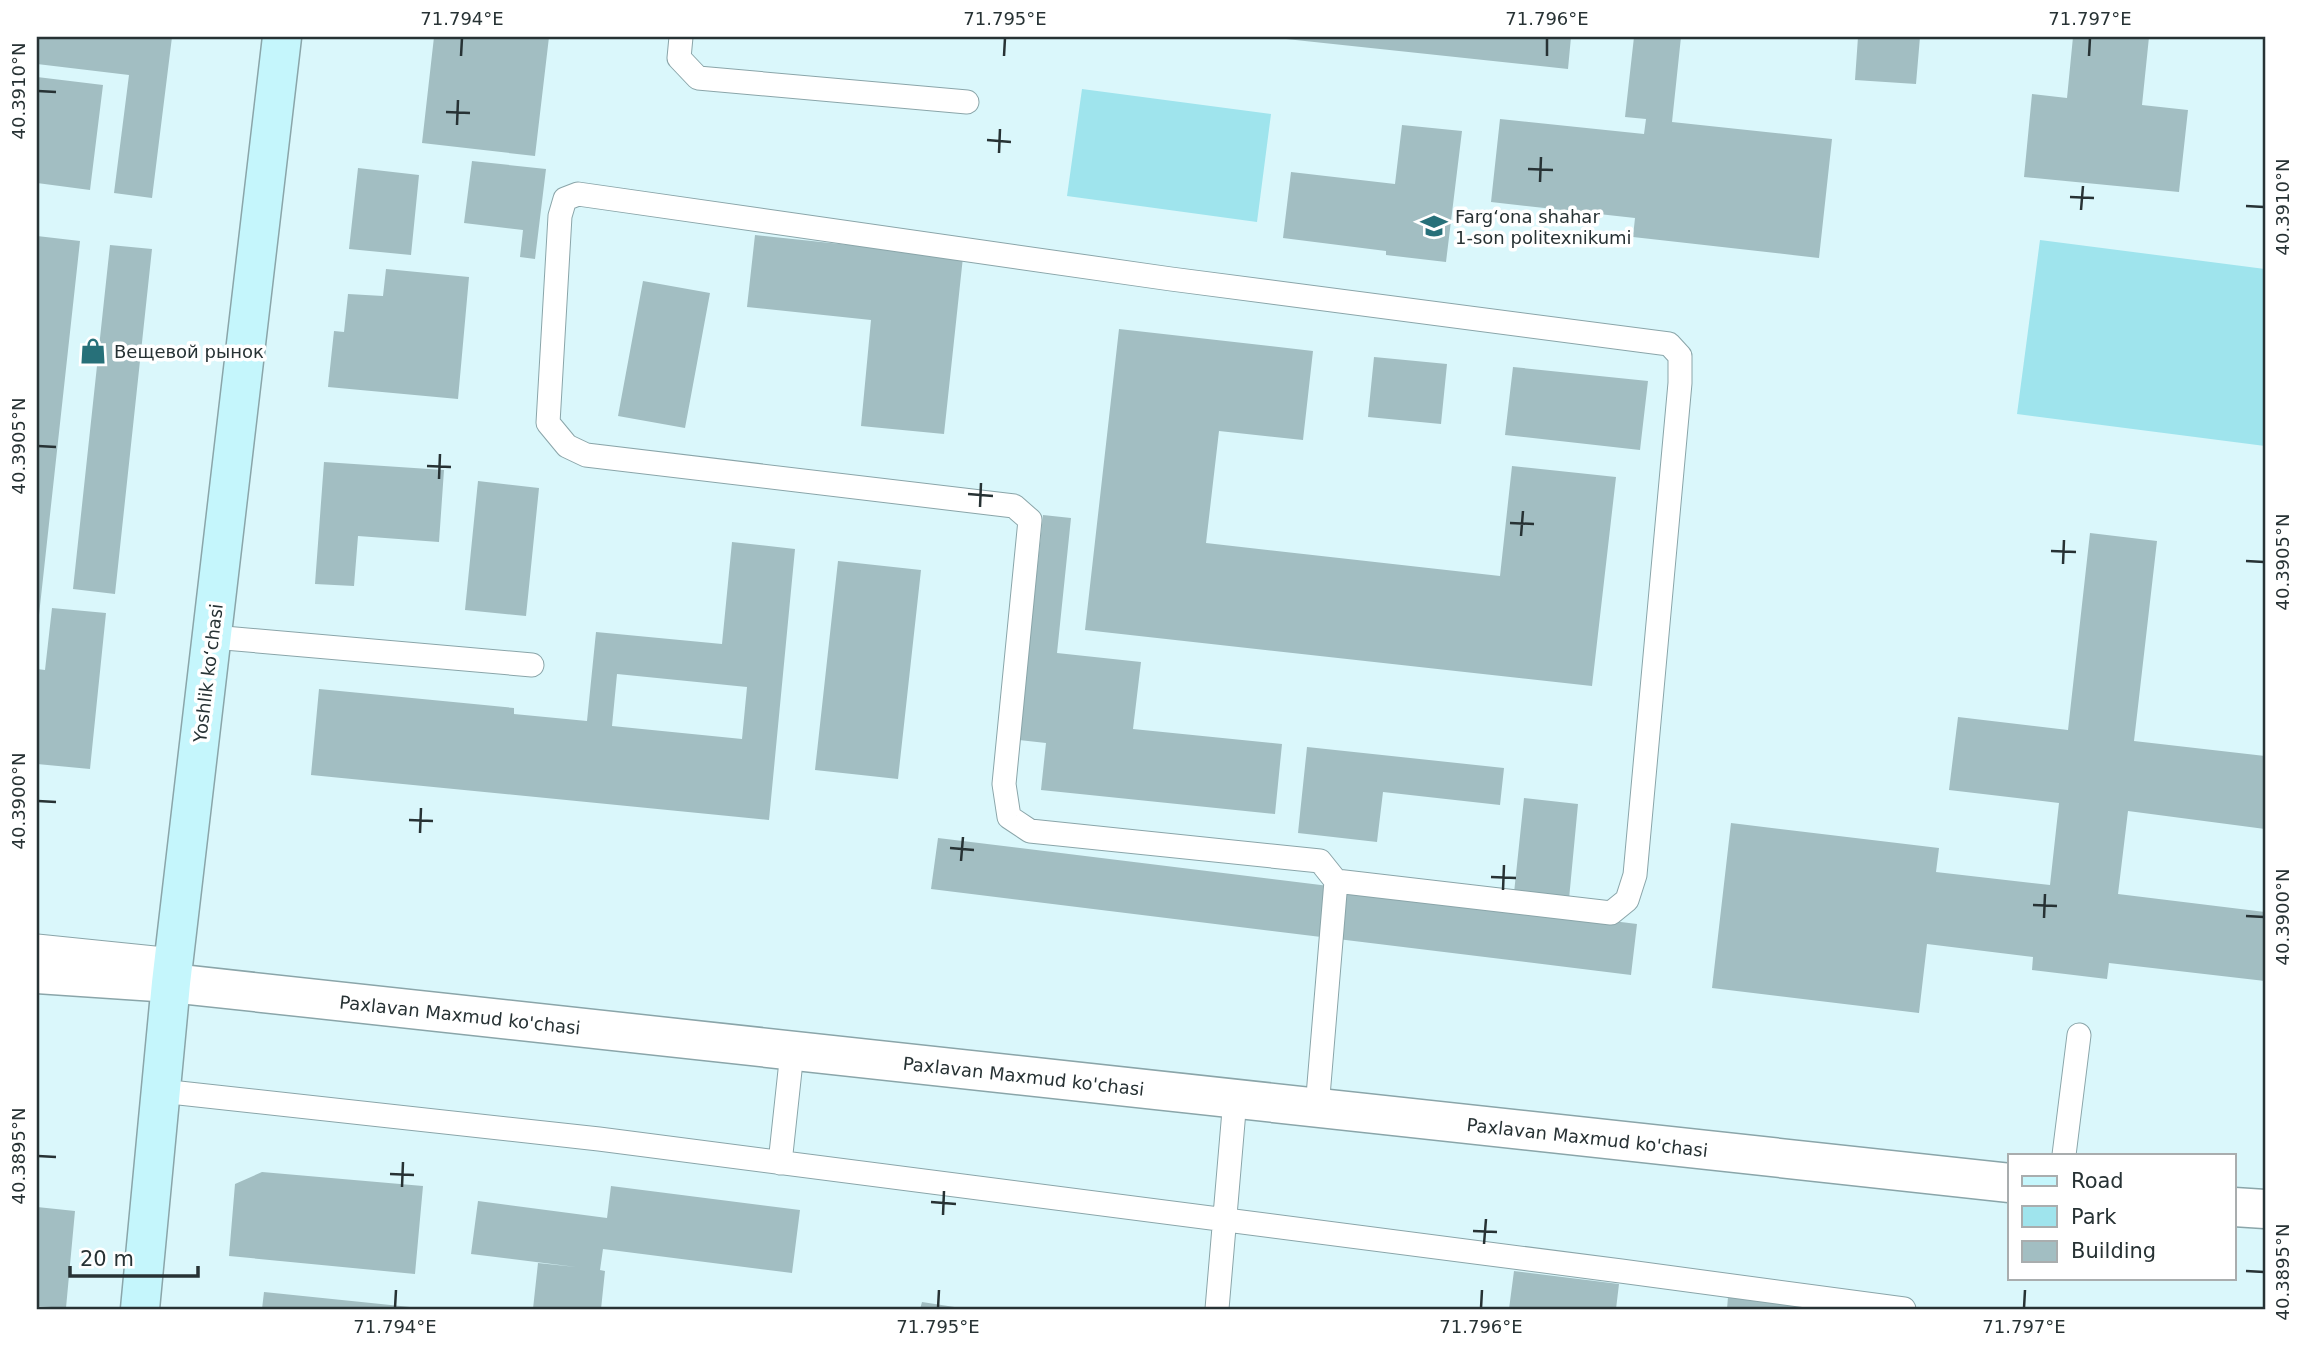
<svg xmlns="http://www.w3.org/2000/svg" width="2302" height="1346" font-family="'DejaVu Sans',sans-serif">
<style>
.green{fill:#9fe4ed}
.building{fill:#a2bec2;fill-rule:evenodd}
.lines{fill:none;stroke-linecap:round;stroke-linejoin:round}
.lane-casing{stroke:#8aa5a9;stroke-width:25}
.street-casing{stroke:#8aa5a9;stroke-width:41}
.secondary-casing{stroke:#8aa5a9;stroke-width:41}
.lane{stroke:#fff;stroke-width:23}
.street{stroke:#fff;stroke-width:38}
.secondary{stroke:#c5f6fc;stroke-width:38}
.ticks{fill:none;stroke:#273234;stroke-width:2.5}
.labels{text-anchor:middle;dominant-baseline:central;stroke-width:7;stroke-linejoin:round;paint-order:stroke}
.poi-label{font-size:18px;fill:#273234;stroke:#fff;text-anchor:start}
.street-label{font-size:18px;fill:#273234;stroke:#fff}
.neatline{fill:none;stroke:#273234;stroke-width:2.5}
.ticks-label{font-size:18px;text-anchor:middle;fill:#273234}
</style>
<rect width="100%" height="100%" fill="#daf7fb"/>
<path class="green" d="M1082,89L1271,114L1257,222L1067,196Z
M2040,240L2265,269V446L2017,414Z"/>
<path class="building" d="M37,37H172L152,198L114,193L129,75L37,64Z
M434,37H549L535,156L422,143Z
M1286,37H1571L1568,69L1286,39Z
M1634,37H1681L1672,122L1832,139L1819,258L1633,237L1635,218L1491,202L1500,119L1644,134L1646,119L1625,117Z
M1858,37H1920L1916,84L1855,80Z
M2073,37H2149L2142,105L2188,110L2179,192L2024,177L2032,94L2067,98Z
M37,77L103,85L90,190L37,183Z
M1402,125L1462,131L1446,262L1386,255V251L1283,238L1291,172L1395,184Z
M472,161L546,169L535,259L520,257L523,230L464,223Z
M358,168L419,175L411,255L349,249Z
M755,235L963,257L944,434L861,426L871,320L747,307Z
M37,236L80,241L39,615H37Z
M110,245L152,249L115,594L73,589Z
M386,269L469,277L458,399L328,387L334,331L344,332L348,294L383,296Z
M643,281L710,293L685,428L618,416Z
M1119,329L1313,351L1303,440L1219,431L1206,543L1500,576L1512,466L1616,477L1592,686L1085,630Z
M1374,357L1447,364L1441,424L1368,417Z
M1513,367L1648,381L1640,450L1505,435Z
M324,462L444,470L439,542L358,536L354,586L315,584Z
M478,481L539,488L526,616L465,610Z
M1043,515L1071,518L1057,653L1141,662L1133,729L1282,744L1275,814L1041,790L1046,743L1019,740Z
M2090,533L2157,541L2134,741L2265,756V829L2128,811L2118,894L2265,912V981L2109,963L2107,979L2032,970L2033,957L1927,944L1919,1013L1712,988L1731,823L1939,848L1936,872L2050,885L2059,803L1949,790L1958,717L2068,730Z
M732,542L795,549L769,820L311,775L319,689L514,708V714L587,721L596,632L722,644ZM617,674L747,687L742,739L612,726Z
M838,561L921,570L898,779L815,770Z
M52,608L106,613L90,769L37,764V669L45,670Z
M1307,747L1504,768L1500,805L1383,792L1377,842L1298,833Z
M1524,798L1578,804L1569,899L1514,893Z
M938,838L1637,924L1631,975L931,889Z
M262,1172L423,1186L415,1274L229,1256L235,1184Z
M611,1186L800,1210L792,1273L603,1249L600,1270L605,1271L601,1309H533L538,1263L576,1267L471,1254L478,1201L607,1218Z
M37,1207L75,1211L66,1308L37,1306Z
M1514,1271L1619,1284L1616,1309H1509Z
M264,1292L410,1307L409,1309H262Z
M1728,1297L1812,1308V1309H1727Z
M922,1302L961,1308V1309H920Z"/>
<g class="lines">
<g class="lane-casing">
<path id="lane" d="M681,37L679,58L698,78L967,102
M213,637L532,665
M37,946L174,960
M161,1091L599,1139L1621,1271L1904,1309
M1317,1108L1336,881L1320,861L1030,831L1009,817L1004,784L1030,520L1014,506L586,455L567,446L548,423L560,216L565,199L578,194L1171,279L1669,344L1680,356V383L1635,875L1627,900L1611,913L1336,881
M2064,1155L2079,1035
M780,1163L792,1052
M1217,1309L1235,1099"/>
</g>
<g class="street-casing">
<g id="street">
<path id="s1" d="M37,974L171,983L2010,1183"/>
<path d="M2234,1207L2265,1209"/>
</g>
</g>
<g class="secondary-casing">
<path id="secondary" d="M140,1309L171,983L282,37"/>
</g>
<use href="#lane" class="lane"/>
<use href="#street" class="street"/>
<use href="#secondary" class="secondary"/>
</g>
<path class="ticks" d="M461,56L462,38M1004,56L1005,38M1547,56V38M2089,56L2090,38M38,91L56,92M446,112L470,113M457,125L458,100M987,140L1011,142M999,153L1000,129M1528,169L1553,170M1540,182L1541,157M2070,197L2094,198M2246,206L2264,207M2081,210L2083,186M38,446L56,447M427,466L451,467M439,479L440,454M968,494L993,496M980,507L981,483M1510,523L1534,524M1521,536L1523,511M2051,551L2076,552M2246,561L2264,562M2063,564L2064,540M38,801L56,802M409,820L433,821M420,833L421,808M950,848L974,850M961,861L963,837M1491,877L1516,878M1503,890L1504,865M2033,905L2057,906M2246,916L2264,917M2044,918L2045,894M38,1156L56,1157M390,1174L414,1175M402,1187L403,1162M931,1202L956,1204M943,1215L944,1191M1473,1231L1497,1232M1484,1244L1486,1219M2246,1271L2264,1272M395,1308L396,1290M938,1308L939,1290M1481,1308L1482,1290M2024,1308L2025,1290"/>
<defs>
<g id="university-bare" transform="scale(2.1)"><path d="M0-5L7-2L0 1L-7-2ZM-4 1L0 2.5L4 1V4Q0 6-4 4Z" fill="#277079" stroke="#fff" stroke-width="2.5" paint-order="stroke"/></g>
<g id="shop-bare" transform="scale(2.1)"><path d="M-5-2.5h2.3a2.7 3.5 0 0 1 5.4 0H5L5.5 6h-11ZM-1.5-2.5h3a1.5 2.3 0 0 0-3 0Z" fill="#277079" stroke="#fff" stroke-width="2.5" paint-order="stroke"/></g>
</defs>
<g fill-rule="evenodd">
<use href="#university-bare" x="1434" y="226"/>
<use href="#shop-bare" x="93" y="351"/>
</g>
<g class="labels">
<g class="poi-label">
<text x="1455" y="216">Farg‘ona shahar<tspan x="1455" dy="21">1-son politexnikumi</tspan></text>
<text x="114" y="351">Вещевой рынок</text>
</g>
<g class="street-label">
<text transform="translate(208 673) rotate(-83)">Yoshlik koʻchasi</text>
<text stroke="none"><textPath href="#s1" startOffset="425">Paxlavan Maxmud ko'chasi</textPath></text>
<text stroke="none"><textPath href="#s1" startOffset="992">Paxlavan Maxmud ko'chasi</textPath></text>
<text stroke="none"><textPath href="#s1" startOffset="1559">Paxlavan Maxmud ko'chasi</textPath></text>
</g>
</g>
<rect width="2302" height="1346" fill="none" stroke="#ffffff" stroke-width="77"/>
<rect x="2008" y="1154" width="228" height="126" fill="#ffffff" stroke="#a9adae" stroke-width="2"/>
<rect x="2022" y="1176" width="35" height="10" fill="#c5f6fc" stroke="#a9adae" stroke-width="2"/>
<text x="2071" y="1188" font-size="21" fill="#273234">Road</text>
<rect x="2022" y="1206" width="35" height="21" fill="#9fe4ed" stroke="#a9adae" stroke-width="2"/>
<text x="2071" y="1224" font-size="21" fill="#273234">Park</text>
<rect x="2022" y="1241" width="35" height="21" fill="#a2bec2" stroke="#a9adae" stroke-width="2"/>
<text x="2071" y="1258" font-size="21" fill="#273234">Building</text>
<path d="M70 1266v10h128v-10" fill="none" stroke="#273234" stroke-width="3.5"/>
<text x="80" y="1266" font-size="21" fill="#273234" stroke="#ffffff" stroke-width="5" paint-order="stroke">20 m</text>
<rect x="38" y="38" width="2226" height="1270" class="neatline"/>
<g class="ticks-label">
<text x="462" y="25">71.794°E</text>
<text x="1005" y="25">71.795°E</text>
<text x="1547" y="25">71.796°E</text>
<text x="2090" y="25">71.797°E</text>
<text transform="translate(19 91) rotate(-90)" y="6">40.3910°N</text>
<text transform="translate(2283 207) rotate(-90)" y="6">40.3910°N</text>
<text transform="translate(19 446) rotate(-90)" y="6">40.3905°N</text>
<text transform="translate(2283 562) rotate(-90)" y="6">40.3905°N</text>
<text transform="translate(19 801) rotate(-90)" y="6">40.3900°N</text>
<text transform="translate(2283 917) rotate(-90)" y="6">40.3900°N</text>
<text transform="translate(19 1156) rotate(-90)" y="6">40.3895°N</text>
<text transform="translate(2283 1272) rotate(-90)" y="6">40.3895°N</text>
<text x="395" y="1333">71.794°E</text>
<text x="938" y="1333">71.795°E</text>
<text x="1481" y="1333">71.796°E</text>
<text x="2024" y="1333">71.797°E</text>
</g>
</svg>
